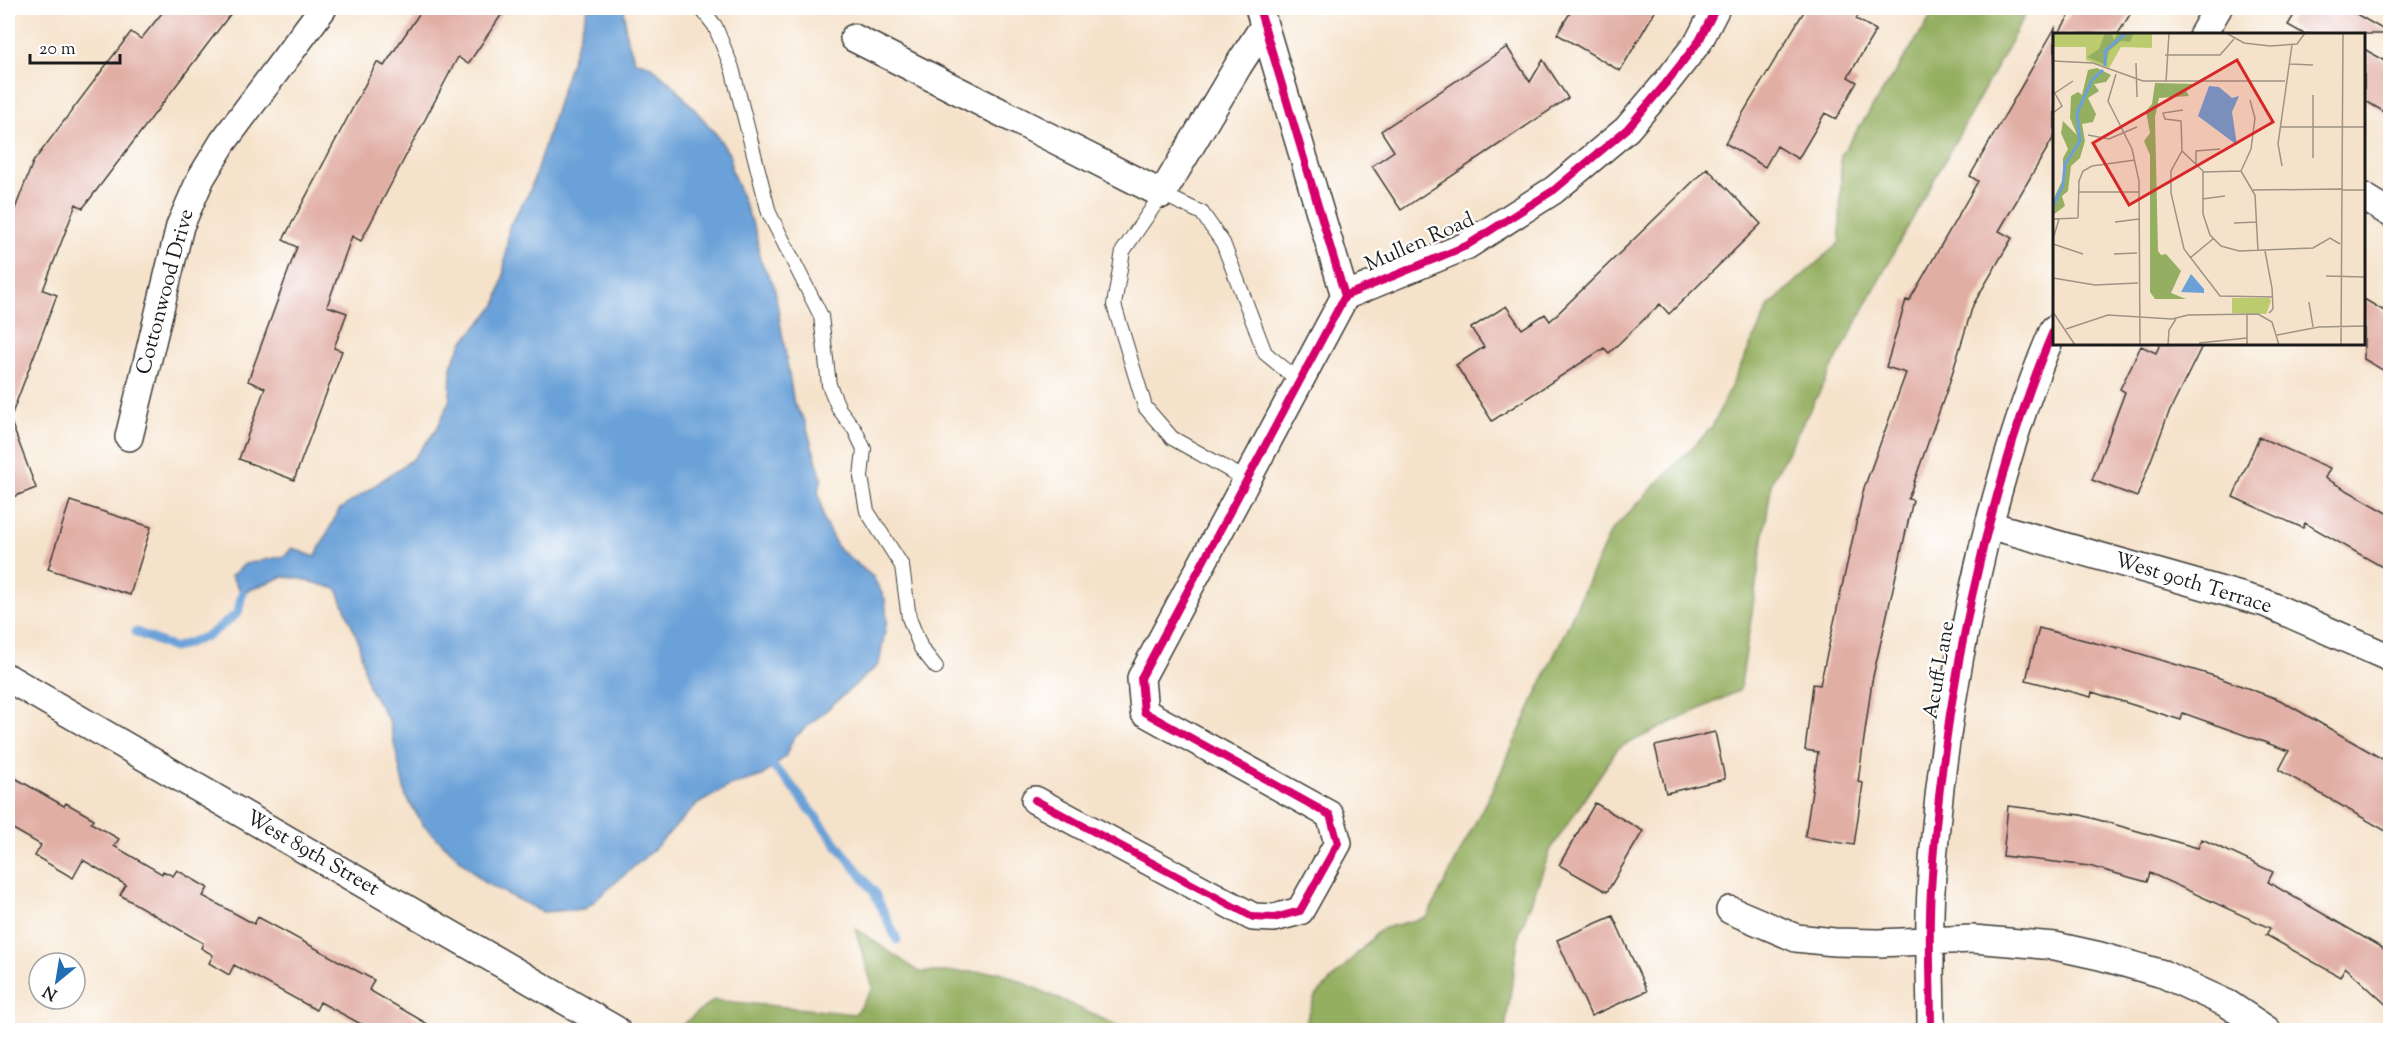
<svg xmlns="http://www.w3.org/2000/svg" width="2398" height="1038" font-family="'Sorts Mill Goudy',serif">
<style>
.forest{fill:#94af61;stroke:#58663e;stroke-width:1.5}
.water{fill:#6ba1d8;stroke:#445e7a;stroke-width:1.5}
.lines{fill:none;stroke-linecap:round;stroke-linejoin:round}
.stream{stroke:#6ba1d8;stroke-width:9}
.building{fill:#e1aea4}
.service-casing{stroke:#3d3a36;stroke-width:16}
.minor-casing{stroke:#3d3a36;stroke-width:30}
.service{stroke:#fff;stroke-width:14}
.minor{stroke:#fff;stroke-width:27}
.cycleway-casing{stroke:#fff;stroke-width:11}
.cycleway{stroke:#d6006c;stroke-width:8}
.labels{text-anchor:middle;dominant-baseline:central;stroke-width:4.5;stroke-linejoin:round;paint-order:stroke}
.street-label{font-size:21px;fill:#1c1c1c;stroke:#fff}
.inset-river{fill:none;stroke:#6ba1d8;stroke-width:3}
.inset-road{fill:none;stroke:#9e9384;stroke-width:1.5}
.view{fill:#d62828;fill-opacity:0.15;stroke:#d62828;stroke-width:3}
.inset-edge{fill:none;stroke:#1c1c1c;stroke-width:3}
</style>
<rect width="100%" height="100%" fill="#fff"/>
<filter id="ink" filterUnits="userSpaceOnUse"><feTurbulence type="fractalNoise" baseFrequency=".0167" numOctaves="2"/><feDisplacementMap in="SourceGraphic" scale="12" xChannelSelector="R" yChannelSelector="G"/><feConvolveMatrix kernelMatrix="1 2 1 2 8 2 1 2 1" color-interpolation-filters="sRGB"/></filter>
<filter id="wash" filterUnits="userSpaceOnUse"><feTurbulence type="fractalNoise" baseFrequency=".008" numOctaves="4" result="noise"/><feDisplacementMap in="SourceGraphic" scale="24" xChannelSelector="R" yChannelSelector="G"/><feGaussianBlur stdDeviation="1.35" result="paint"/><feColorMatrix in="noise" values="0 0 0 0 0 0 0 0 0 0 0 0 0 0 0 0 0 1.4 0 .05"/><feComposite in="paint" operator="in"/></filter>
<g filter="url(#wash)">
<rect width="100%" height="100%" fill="#f5e2ca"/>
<path class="forest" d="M1937,8H2029L1892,256L1772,481L1740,690L1618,748L1551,849L1519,934L1505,1030H1303L1315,997L1381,929L1427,917L1498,778L1611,531L1712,427L1769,306L1840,242L1841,155Z
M855,928L919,972H1000L1127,1030H675L714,1000L855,1014L873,988Z"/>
<path class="water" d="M588,8H624L626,35L635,61L651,66L675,87L716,134L731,157V169L756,233L760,260L774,285L794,404L804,419L822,479L818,490L824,521L838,548L873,577L885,599L887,620L879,664L793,739L785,757L762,776L729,786L696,805L653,850L585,909L542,912L485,883L424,826L406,797L389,721L368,686L358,640L337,589L298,578L282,577L242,593L231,576L245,564L285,556L292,548L315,557L339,510L413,459L437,429L450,399L451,366L462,343L496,305L503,278L509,226L530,191Z"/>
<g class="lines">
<path class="stream" d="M136,632L174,648L208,636L238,613L242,593
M773,767L787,780L874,892L897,940"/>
</g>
<g id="blocks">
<path class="building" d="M166,8H235L83,208L76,204L43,290L57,295L10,419L36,488L8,499V227L33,162L131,32L141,39Z
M423,8H506L468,64L458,57L361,241L352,236L327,306L347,313L334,348L342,351L294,480L239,459L265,388L248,381L297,247L283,240L377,62L384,66Z
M1573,8H1657L1620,71L1557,34Z
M1806,8H1862L1856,19L1876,30L1848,77L1857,82L1836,119L1825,113L1798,159L1777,146L1765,167L1725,143Z
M2074,8H2134L2118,34H2058Z
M2298,8H2346L2391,34H2304L2288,25Z
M2055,28V135L1999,231L2012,238L1973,305L1949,384L1908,499L1913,500L1872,681L1858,782L1863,783L1854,845L1805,837L1818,752L1805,750L1813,684L1820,685L1864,488L1906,373L1886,367L1906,300L1909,301L1978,181L1970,176Z
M1507,47L1530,82L1543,60L1568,98L1401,210L1372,166L1394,151L1381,131Z
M2364,49L2391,64V116L2364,100Z
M1707,168L1761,224L1669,314L1660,304L1609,353L1604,348L1492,421L1456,365L1484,347L1471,328L1506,306L1522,329L1545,314L1550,321Z
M2364,299L2391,315V375L2364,359Z
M2160,344H2203L2168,415L2137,497L2092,480L2125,392L2120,389L2141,346L2156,353Z
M2259,437L2330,468L2325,478L2391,515V572L2305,523L2303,528L2233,497Z
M70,501L151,527L130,595L48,569Z
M2039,628L2118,649V647L2214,676L2280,700L2391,764V834L2279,770L2289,751L2183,713L2181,720L2092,692L2091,697L2026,680Z
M1715,732L1725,779L1666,793L1655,746Z
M8,774L64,806L66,803L94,819L91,823L119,839L114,846L162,874L163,871L173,876L177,870L208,888L203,896L254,924L258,917L374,980L369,990L438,1030H372L320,1002L316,1010L234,965L229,975L209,963L213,955L201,948L203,943L120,895L126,885L83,860L73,878L35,856L41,845L8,826Z
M1595,803L1643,831L1607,892L1559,865Z
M2008,806L2081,815L2198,848L2202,839L2273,872L2268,882L2391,953V1009L2345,967L2340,977L2266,935L2270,928L2150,873L2147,882L2089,866L2003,856Z
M1613,916L1647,991L1591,1016L1557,940Z"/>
</g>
</g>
<g filter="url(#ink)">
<use href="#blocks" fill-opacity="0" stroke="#3d3a36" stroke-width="1.5"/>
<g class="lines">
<g class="service-casing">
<path id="service" d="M701,8L715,26L732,68L769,213L821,316L829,385L839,409L855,430L864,449L861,477L867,511L902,566L909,618L921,648L936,667
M1247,480L1172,438L1145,407L1114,305L1123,251L1162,194L1202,213L1223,243L1265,353L1299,381"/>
</g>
<g class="minor-casing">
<path id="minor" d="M1259,8L1345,296L1466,246L1554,190L1627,129L1666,83L1699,41L1716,8
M2203,34L2218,8
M854,38L1162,194L1238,66L1264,26
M2364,197L2390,213
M129,437L180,226L201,178L223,142L323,8
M1989,525L2265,603L2390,658
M8,678L616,1030
M1035,800L1253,917L1274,918L1300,911L1338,843L1330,815L1144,712L1141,678L1345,296
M1730,910L1796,938L1834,942L1878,943L1973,939L2055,946L2100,956L2163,974L2228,1004L2267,1030
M1931,1030C1931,984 1928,936 1931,890C1938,772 1956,659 1984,544C2003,471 2024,398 2054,329"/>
</g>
<use href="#service" class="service"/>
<use href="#minor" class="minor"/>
<g class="cycleway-casing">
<path id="cycleway" d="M1259,8L1345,296L1466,246L1554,190L1627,129L1666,83L1699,41L1716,8
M1035,800L1253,917L1274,918L1300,911L1338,843L1330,815L1144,712L1141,678L1345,296
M1931,1030C1931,984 1928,936 1931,890C1938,772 1956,659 1984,544C2003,471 2024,398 2054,329"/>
</g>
<use href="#cycleway" class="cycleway"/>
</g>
</g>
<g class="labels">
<g class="street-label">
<text transform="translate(1420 243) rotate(-24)">Mullen Road</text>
<text transform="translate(166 292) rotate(-75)">Cottonwood Drive</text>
<text transform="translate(2193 584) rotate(17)">West 90th Terrace</text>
<text transform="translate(1940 670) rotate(-80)">Acuff Lane</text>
<text transform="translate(312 854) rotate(30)">West 89th Street</text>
</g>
</g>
<g transform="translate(2053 33)">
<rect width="312" height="312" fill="#f5e2ca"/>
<path d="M0,0H99V15L68,14L56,35L33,27V14H0ZM179,265H216L218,268L213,281L179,280Z" fill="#bbcb6e"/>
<path d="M52,0H58L61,7L65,0H81L77,9L68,8L56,18L53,32L34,24L46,16ZM44,35L58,42L53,49L41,51L46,58L35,65L43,81L40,89L29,91L32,108L27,125L18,133L15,158L9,163L12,173L0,182V167L10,146V125L15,116L8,100L10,88L24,102L17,85L18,63L25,59L29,62L35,37ZM102,50L144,51L133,58L136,63L106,65L102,84L105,218L108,222L113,221L128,238L118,260L133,266H102L97,259V122L91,108L97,100L93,78L99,71Z" fill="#94af61"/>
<path d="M156,53L166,54L179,65L186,63L179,79L184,112L145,83ZM138,241L151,256V260L128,259Z" fill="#6ba1d8"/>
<path class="inset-river" d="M52,33V18L73,0M0,173L10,152L12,131L27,108L24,80L39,47L50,37"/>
<path class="inset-road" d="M173,0L191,10L217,13L244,11L252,0M112,22H167L181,6M0,28L40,30L90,48H232M83,30L84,64M237,31L260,32M63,41L55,68L79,116L86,148L87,312M113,49L116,0M0,57L9,73L0,80M2,60L20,48M260,62V125M227,94H312M35,102L56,106L84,94M129,118L128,88L112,86L110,80L130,77M143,131V118L167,116M229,133L225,111L239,12M188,138L202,162L205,218M188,138L198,116L202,85L197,67M150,139V181L157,202L168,213L186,218L260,215L277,205L287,211M151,139L129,118L118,138V160L131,216L167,263L220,264M151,139L188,138M200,157L290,156M290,157H312M26,159H86M149,166L172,163M25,185L26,148L30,138L39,133L82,127M0,186L25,185M62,189L86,186M181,190L204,189M0,206L6,186M0,211L30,221M212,218L219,255L220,276L216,280M61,221L84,220M137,225L160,206M273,243L312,244M0,245L42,252L85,250M256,269L260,294M0,279L22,312M194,281V312M13,296L55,282L119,286L135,282L205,281L219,289L226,312M224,302L266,294L312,293M146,310L194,305M115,312L116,297L123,286M288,312L290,0"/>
<path class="view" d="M184,27L220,89L76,172L40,110Z"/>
<rect width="312" height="312" class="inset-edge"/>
</g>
<rect width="2398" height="1038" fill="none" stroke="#fff" stroke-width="30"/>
<g transform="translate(57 981) rotate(210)"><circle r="28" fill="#ffffff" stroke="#a4a4a4" stroke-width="1.5"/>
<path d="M0-4.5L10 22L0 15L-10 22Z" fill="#1f6fb2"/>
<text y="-9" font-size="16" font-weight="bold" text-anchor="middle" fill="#1c1c1c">N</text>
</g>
<path d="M30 54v9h90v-9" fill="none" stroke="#1c1c1c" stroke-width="3"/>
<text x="39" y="54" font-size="18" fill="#1c1c1c" stroke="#ffffff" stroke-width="4.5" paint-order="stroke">20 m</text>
</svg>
